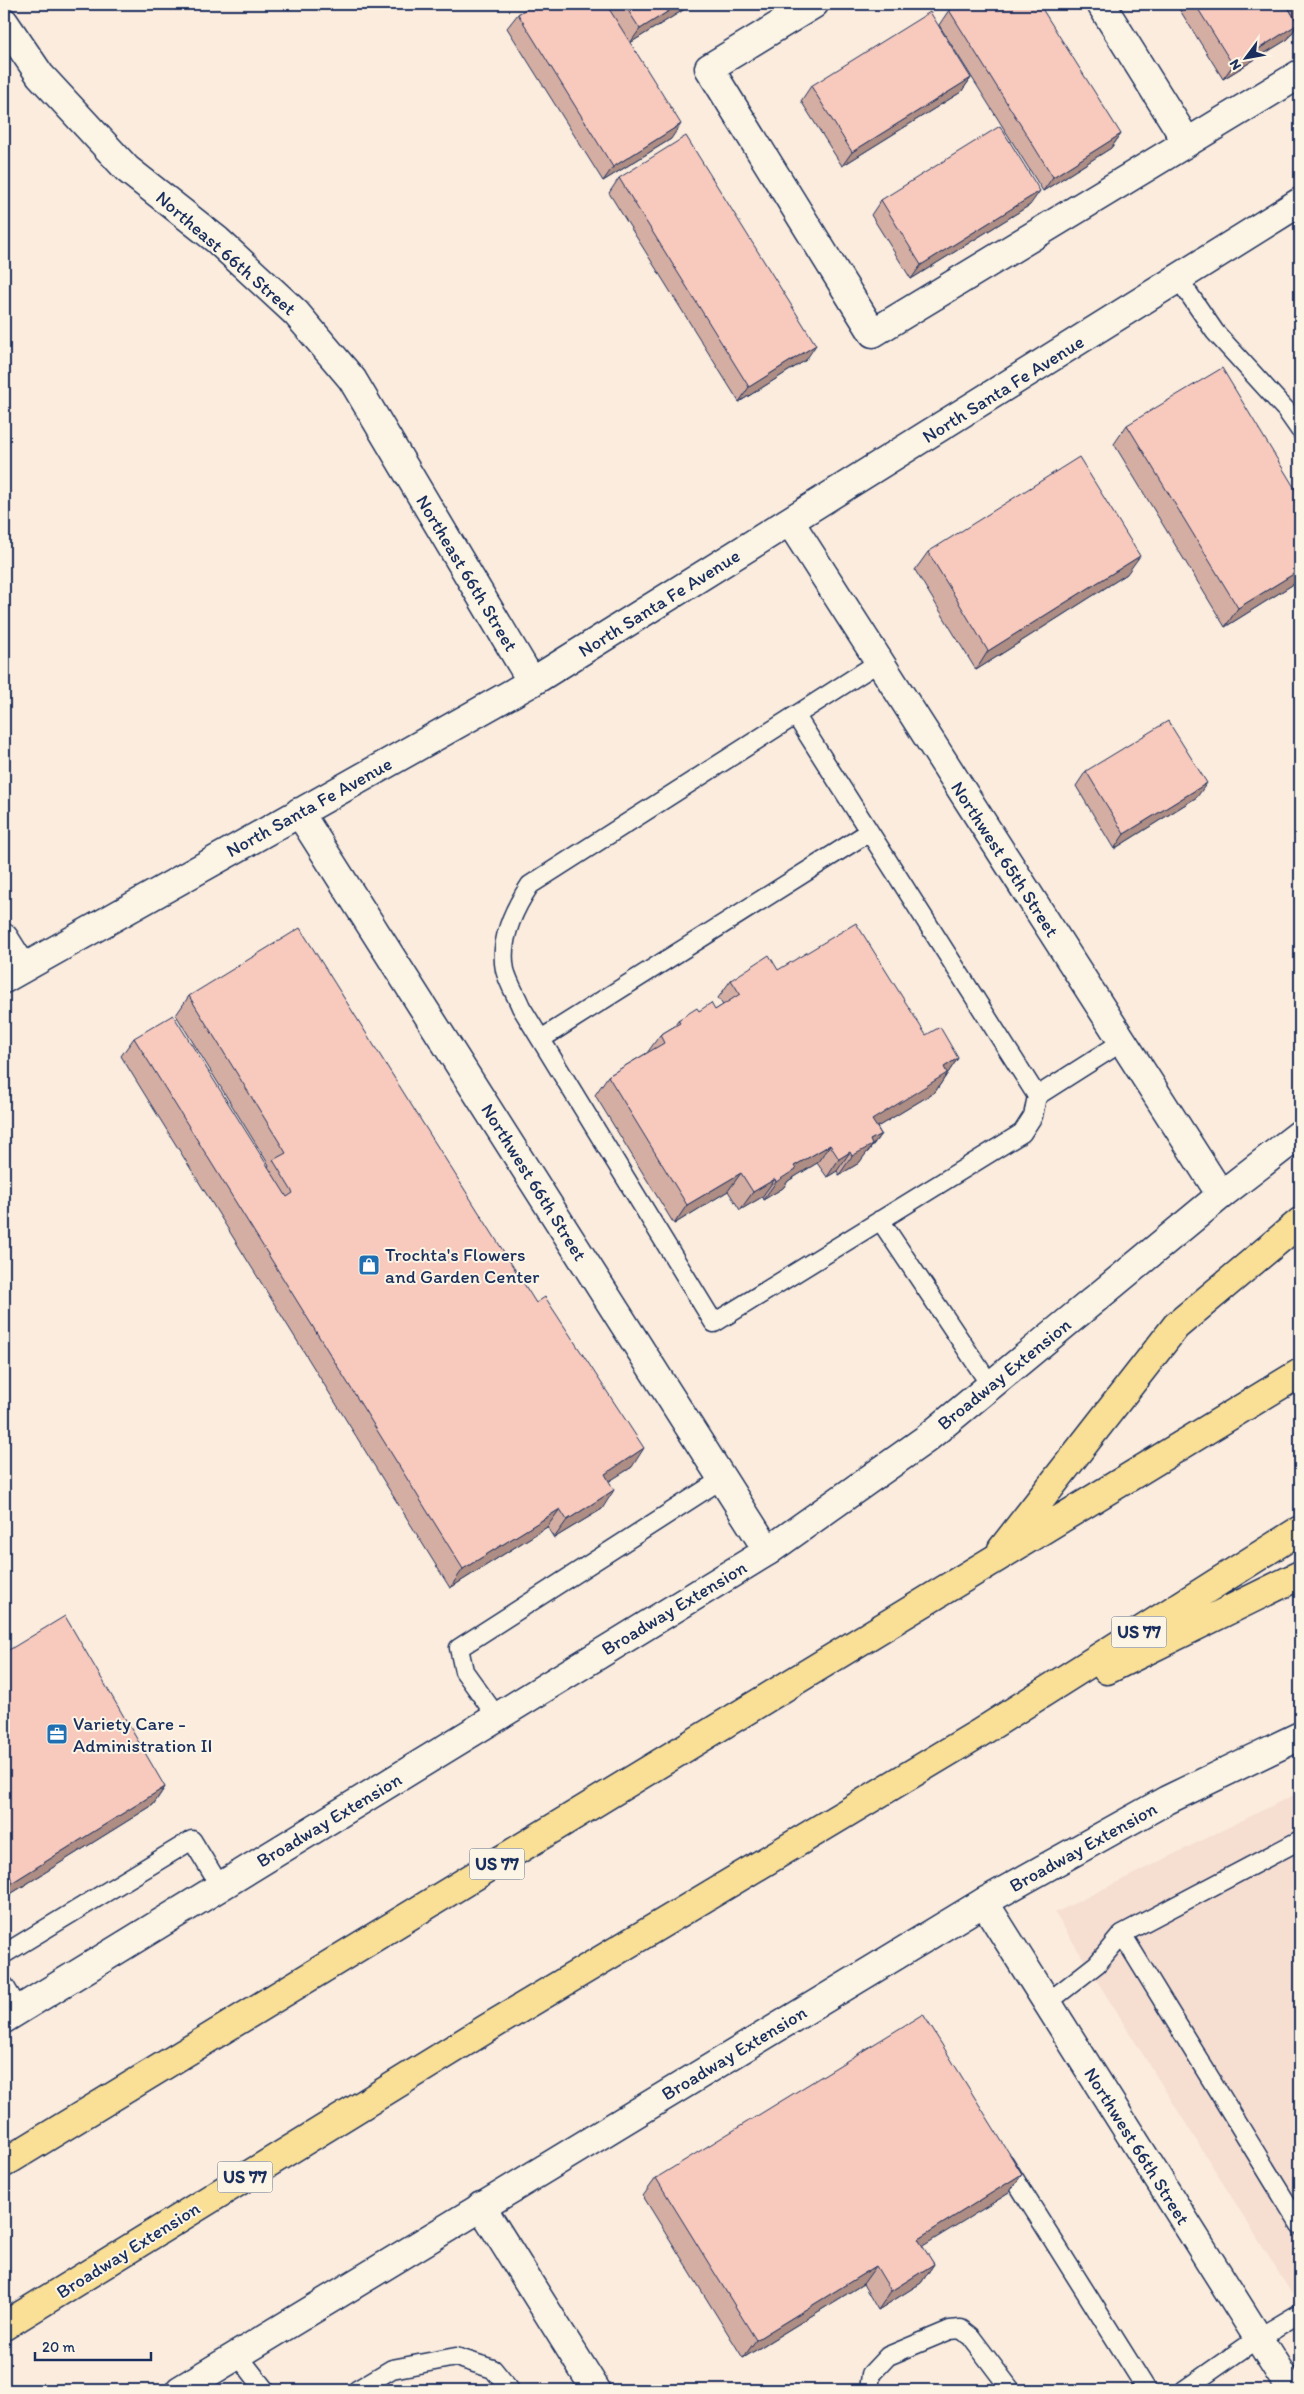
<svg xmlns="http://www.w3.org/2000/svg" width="1304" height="2394" font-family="Itim,sans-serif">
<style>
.built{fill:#f6ded1}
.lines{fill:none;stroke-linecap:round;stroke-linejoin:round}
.service-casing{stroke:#1b2f5e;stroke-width:21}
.minor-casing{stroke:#1b2f5e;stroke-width:31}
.secondary-casing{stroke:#1b2f5e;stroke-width:31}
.motorway-casing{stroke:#1b2f5e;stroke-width:31}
.service{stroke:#fcf5e5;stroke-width:18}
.minor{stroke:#fcf5e5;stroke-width:28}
.secondary{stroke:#fcf5e5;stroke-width:28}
.motorway{stroke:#fadf96;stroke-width:28}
.wall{fill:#d5aea3;stroke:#1b2f5e}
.shaded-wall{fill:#ae8d84;stroke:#1b2f5e}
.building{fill:#f8cabd;stroke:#1b2f5e}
.labels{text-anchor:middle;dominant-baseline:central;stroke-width:4;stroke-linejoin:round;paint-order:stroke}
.shield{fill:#fcf5e5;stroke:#5e6a86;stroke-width:1}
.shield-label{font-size:18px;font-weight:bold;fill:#1b2f5e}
.street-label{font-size:19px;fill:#1b2f5e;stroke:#fcf5e5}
.poi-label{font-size:19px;fill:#1b2f5e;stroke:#fcf5e5;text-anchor:start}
</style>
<rect width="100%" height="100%" fill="#fbecdd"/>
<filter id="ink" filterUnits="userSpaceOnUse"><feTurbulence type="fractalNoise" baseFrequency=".02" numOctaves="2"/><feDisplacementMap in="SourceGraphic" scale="10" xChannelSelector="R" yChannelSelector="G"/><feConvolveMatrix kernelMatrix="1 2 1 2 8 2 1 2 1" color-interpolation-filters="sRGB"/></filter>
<g filter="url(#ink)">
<path class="built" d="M1300,1792V2307L1055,1913Z"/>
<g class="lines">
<g class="service-casing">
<path id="service" d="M1178,278L1215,332L1286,410L1300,430
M796,716L1037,1096L1033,1116L1022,1133L714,1323L521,1007C516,995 508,982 505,970C499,940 514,909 530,885L879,662
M541,1039L869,832
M1037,1096L1122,1042
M880,1220L991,1386
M497,1717L464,1671L459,1648L722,1479
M1122,1934L1300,2225
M4,1954L192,1840L220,1886
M4,1985L19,2010
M1047,2003L1097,1964L1122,1934L1300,1840
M1004,2162L1147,2390
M238,2355L265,2390
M357,2390L392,2369L456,2357L493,2369L510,2390
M869,2390L871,2374L888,2356L950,2330L961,2329L971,2337L1011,2390
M1184,2390L1258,2338L1300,2313"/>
</g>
<g class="minor-casing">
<path id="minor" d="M814,4L709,68L873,333L1300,74
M1101,4L1187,142
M4,22L40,75L127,169L217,240L296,313L352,379L532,682
M790,522L1221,1195
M299,812L768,1551
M4,938L23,968
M4,979L532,682L1300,202
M984,1902L1291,2390
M481,2206L596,2390"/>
</g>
<g class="secondary-casing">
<path id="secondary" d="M4,2019L768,1551L926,1439L1221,1195L1300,1134
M180,2390L984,1902L1167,1800L1300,1736"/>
</g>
<g class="motorway-casing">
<path id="motorway" d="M1002,1549L1176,1326L1300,1222
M1107,1670L1300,1575
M4,2163L1300,1373
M4,2326L486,2029L978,1734L1300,1530"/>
</g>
<use href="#service" class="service"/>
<use href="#minor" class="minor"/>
<use href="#secondary" class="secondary"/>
<use href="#motorway" class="motorway"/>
</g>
<path class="wall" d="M534,4H693L630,43L671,139L603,181L507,28L518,14Z
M1176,4H1286L1298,24L1288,39L1223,79Z
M1286,4H1300V26Z
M949,10L1121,134L1111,148L1043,191L939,25Z
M971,78L961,92L842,166L801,101L811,86Z
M619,178L806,360L739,402L609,193Z
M881,200L1030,205L911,279L871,215Z
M1127,425L1300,580L1225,627L1114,444Z
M928,552L1127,574L976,670L915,570Z
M1086,771L1197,797L1114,849L1076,786Z
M778,970L926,1035L958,1058L935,1092L877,1127L881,1134L868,1152L866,1153L859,1163L839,1175L837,1171L827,1177L817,1163L788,1181L783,1188L763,1200L762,1197L740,1210L728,1191L674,1224L595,1095L608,1076L647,1053L660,1035L673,1027L678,1020L699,1011L715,1010L723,1005L718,998L731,980Z
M189,996L632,1467L609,1481L602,1509L554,1538L547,1527L450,1588L121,1056L134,1038L268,1167L269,1165L176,1015Z
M4,1653L165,1787L153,1805L4,1898Z
M1022,2174L1009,2193L922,2246L934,2264L921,2283L878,2310L863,2284L743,2358L643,2196L656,2178Z"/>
<path class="shaded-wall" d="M680,4H693L630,43L640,29Z
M1298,24L1288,39L1223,79L1233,65Z
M971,78L961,92L842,166L852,152Z
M681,124L671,139L603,181L613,167Z
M1121,134L1111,148L1043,191L1053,177Z
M1040,191L1030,205L911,279L921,265Z
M816,345L806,360L739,402L749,387Z
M1140,556L1127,574L976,670L988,651Z
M1300,570V580L1225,627L1238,608Z
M1207,783L1197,797L1114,849L1124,834Z
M958,1058L935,1092L859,1138L872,1120L944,1067Z
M881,1134L859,1163L839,1175L852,1156L870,1140Z
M830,1145L817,1163L788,1181L783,1188L763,1200L776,1182L794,1166Z
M850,1152L837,1171L827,1177L839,1159Z
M741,1173L728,1191L674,1224L687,1205Z
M775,1179L762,1197L740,1210L753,1192Z
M644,1448L632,1467L592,1492L605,1474Z
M614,1490L602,1509L554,1538L567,1520Z
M560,1509L547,1527L450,1588L463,1569Z
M165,1787L153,1805L4,1898V1896L13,1882Z
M1022,2174L1009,2193L905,2257L918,2239Z
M934,2264L921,2283L878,2310L891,2291Z
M876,2266L863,2284L743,2358L756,2340Z"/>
<path class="building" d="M534,4H606L681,124L613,167L518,14Z
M624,4H680L640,29Z
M959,4H1039L1121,134L1053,177L949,10Z
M1195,4H1286L1298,24L1233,65Z
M930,12L971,78L852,152L811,86Z
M1000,126L1040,191L921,265L881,200Z
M686,136L816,345L749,387L619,178Z
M1222,368L1300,497V570L1238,608L1127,425Z
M1079,457L1140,556L988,651L928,552Z
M1168,721L1207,783L1124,834L1086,771Z
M856,923L926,1035L940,1027L958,1058L944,1067L947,1073L872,1120L881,1134L870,1140L872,1145L852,1156L850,1152L839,1159L830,1145L794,1166L796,1169L776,1182L775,1179L753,1192L741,1173L687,1205L608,1076L664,1043L660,1035L680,1023L678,1020L697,1008L699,1011L711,1003L715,1010L740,994L731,980L769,955L778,970Z
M300,928L536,1303L545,1297L644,1448L605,1474L614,1490L567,1520L560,1509L463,1569L134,1038L173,1015L287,1197L293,1193L273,1160L286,1153L189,996Z
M65,1616L165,1787L13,1882L4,1865V1653Z
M923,2014L1022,2174L918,2239L934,2264L891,2291L876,2266L756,2340L656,2178Z"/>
</g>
<defs>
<g id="shop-square" transform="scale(1.125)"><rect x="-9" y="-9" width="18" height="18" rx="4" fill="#1f6fb2" stroke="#fcf5e5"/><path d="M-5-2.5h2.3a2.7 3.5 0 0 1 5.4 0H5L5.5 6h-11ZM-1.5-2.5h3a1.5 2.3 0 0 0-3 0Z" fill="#fff"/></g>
<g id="office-square" transform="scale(1.125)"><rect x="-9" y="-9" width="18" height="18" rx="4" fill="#1f6fb2" stroke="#fcf5e5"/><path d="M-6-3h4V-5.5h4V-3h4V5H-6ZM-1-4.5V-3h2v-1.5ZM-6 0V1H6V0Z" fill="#fff"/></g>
</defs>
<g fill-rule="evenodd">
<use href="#shop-square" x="369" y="1265"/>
<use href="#office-square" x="57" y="1734"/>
</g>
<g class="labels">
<g class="shield">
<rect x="1111.5" y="1616.5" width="55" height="31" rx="4"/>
<rect x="469.5" y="1848.5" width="55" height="31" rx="4"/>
<rect x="217.5" y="2161.5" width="55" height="31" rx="4"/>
</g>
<g class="shield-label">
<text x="1139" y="1632">US 77</text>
<text x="497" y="1864">US 77</text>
<text x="245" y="2177">US 77</text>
</g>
<g class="street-label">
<text transform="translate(226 253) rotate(41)">Northeast 66th Street</text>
<text transform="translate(1003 389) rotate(-32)">North Santa Fe Avenue</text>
<text transform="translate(467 573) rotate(59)">Northeast 66th Street</text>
<text transform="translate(659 603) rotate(-32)">North Santa Fe Avenue</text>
<text transform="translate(309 807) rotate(-29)">North Santa Fe Avenue</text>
<text transform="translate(1005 859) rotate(57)">Northwest 65th Street</text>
<text transform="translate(534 1182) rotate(58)">Northwest 66th Street</text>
<text transform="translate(1004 1374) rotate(-39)">Broadway Extension</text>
<text transform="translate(674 1608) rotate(-31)">Broadway Extension</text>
<text transform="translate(329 1820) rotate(-31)">Broadway Extension</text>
<text transform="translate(1083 1847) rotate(-29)">Broadway Extension</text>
<text transform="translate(734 2053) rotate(-31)">Broadway Extension</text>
<text transform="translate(1137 2146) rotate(58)">Northwest 66th Street</text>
<text transform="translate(128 2250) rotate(-32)">Broadway Extension</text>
</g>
<g class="poi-label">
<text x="385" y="1254">Trochta's Flowers<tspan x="385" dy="22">and Garden Center</tspan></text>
<text x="73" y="1723">Variety Care -<tspan x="73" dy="22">Administration II</tspan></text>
</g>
</g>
<rect width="1304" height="2394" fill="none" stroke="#fcf5e5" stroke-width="20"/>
<rect x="10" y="10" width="1284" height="2374" fill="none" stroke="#1b2f5e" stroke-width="2" filter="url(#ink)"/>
<g transform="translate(1246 58) rotate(238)" stroke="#fcf5e5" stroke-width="4" paint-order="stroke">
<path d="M0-4L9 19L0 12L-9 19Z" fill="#1b2f5e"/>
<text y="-8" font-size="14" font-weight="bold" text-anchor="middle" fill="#1b2f5e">N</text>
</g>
<path d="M35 2352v8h116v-8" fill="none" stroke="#1b2f5e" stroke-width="2.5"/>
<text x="42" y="2352" font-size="15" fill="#1b2f5e" stroke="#fcf5e5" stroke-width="4" paint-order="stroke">20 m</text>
</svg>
